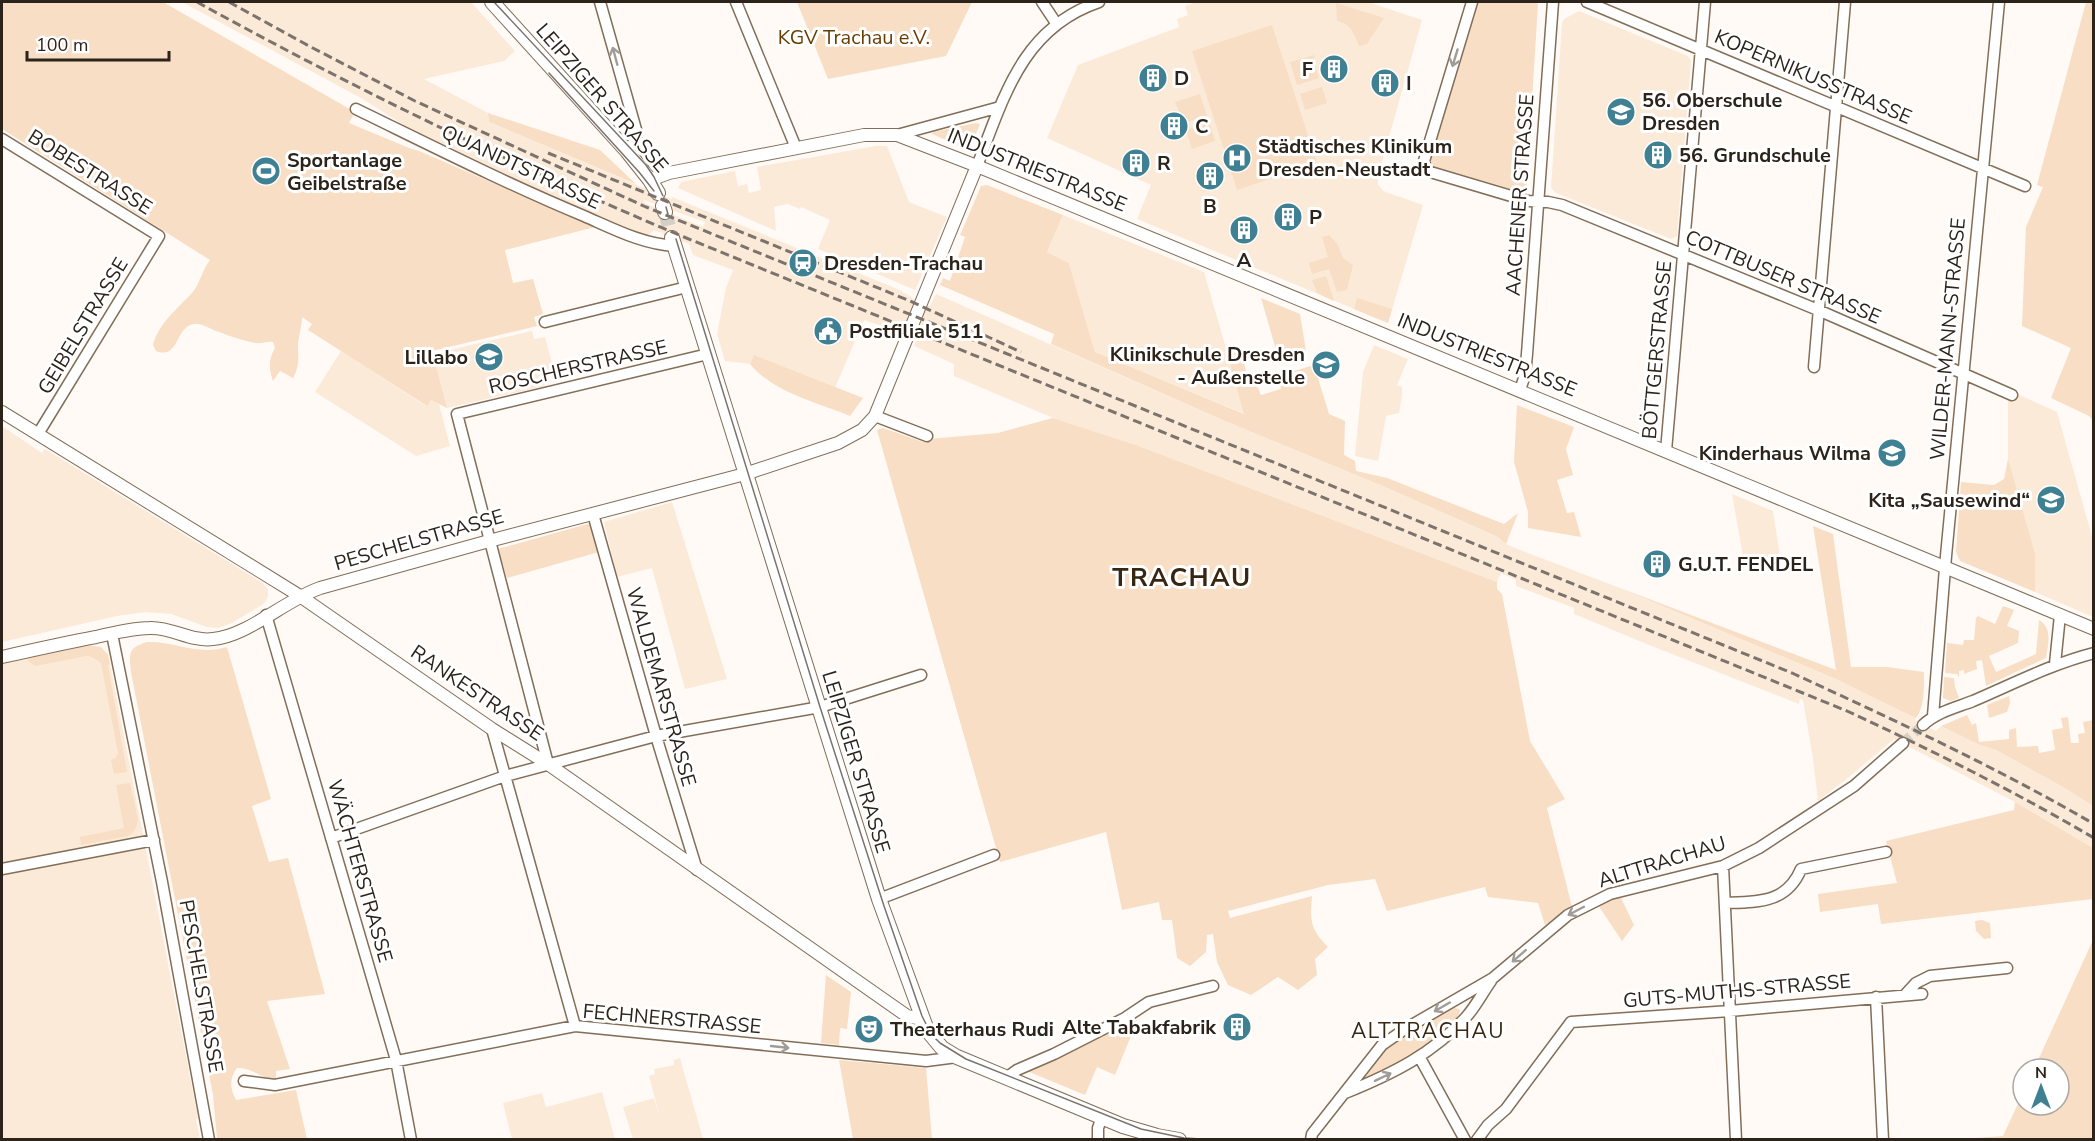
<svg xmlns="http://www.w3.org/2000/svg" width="2095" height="1141" font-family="'Nunito Sans',sans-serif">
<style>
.built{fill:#fcead9;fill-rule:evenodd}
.green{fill:#f7dec4}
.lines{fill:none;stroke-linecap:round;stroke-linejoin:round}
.minor-tunnel{stroke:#d5cfc9;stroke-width:10;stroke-dasharray:10 5;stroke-linecap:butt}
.secondary-tunnel{stroke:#d5cfc9;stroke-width:14;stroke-dasharray:14 7;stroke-linecap:butt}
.minor-casing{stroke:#826e59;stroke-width:13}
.tertiary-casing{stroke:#826e59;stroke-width:14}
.secondary-casing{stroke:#826e59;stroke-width:16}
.minor{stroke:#fff;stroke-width:10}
.tertiary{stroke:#fff;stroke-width:12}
.secondary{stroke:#fff;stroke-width:14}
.tram{stroke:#7b736c;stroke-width:1.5}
.rail{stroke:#7b736c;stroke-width:3;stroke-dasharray:9 4.5;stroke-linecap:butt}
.oneway{stroke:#a09c98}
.labels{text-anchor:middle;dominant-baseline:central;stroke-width:6;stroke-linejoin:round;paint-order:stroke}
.park-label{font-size:20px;fill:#683d00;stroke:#fff}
.poi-label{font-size:20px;font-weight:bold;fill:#2c231a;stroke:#fff;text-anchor:start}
.street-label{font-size:20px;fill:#2c231a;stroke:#fff}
.neighbourhood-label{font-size:21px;letter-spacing:1.5px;fill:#382613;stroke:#fff}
.district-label{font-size:26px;font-weight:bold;letter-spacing:1.5px;fill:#382613;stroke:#fff}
</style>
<rect width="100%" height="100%" fill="#fffaf5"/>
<path class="built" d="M182,2H471L515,51L504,61L424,79L488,113L489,122L663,196L672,199V197L895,288L912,297V298L930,306L936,294L1225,421L1385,487L1496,536L1506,544L1520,550L1620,588L1836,679L1904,711L1916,718L1915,720L1936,731L1941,726L1980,745L1996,750L2063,787L2093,806V848L2015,802L1894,739L1849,777L1818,801L1813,759L1803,700L1800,699L1799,704L1649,645L1574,614V608L1516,586V580L1501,573L1497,582L1136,445L1053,418L954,376V364L914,346L917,337L885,323L882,326L864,320L835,388L754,356L750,364L725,361L717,334L726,288L733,270L693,255L689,244L654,230L647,237L506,178L426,139L361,98ZM644,200L705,222L703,227L645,203Z
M1196,2H1259L1260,3L1265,2H1368L1422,20L1378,176V184L1383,191L1423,205L1388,323L1137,219L1151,185L1047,138L1078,65L1179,27L1177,19L1188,15L1185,6Z
M1579,11L1688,56L1691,61L1677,236L1671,239L1556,193L1551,188L1562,23L1564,19Z
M876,146H887L909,202L947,217L915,290L818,249L830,220L801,207L800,209L788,204L774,207L776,231L678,188L681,182L735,171L738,186L747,184L749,193L761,190L757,167Z
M1063,215L1204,272L1245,414L1095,352L1069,263L1047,252Z
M532,331L534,339L545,337L555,374L544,377L545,386L447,408L432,354Z
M1374,345L1408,359L1397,385L1402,387V396L1399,413L1386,416L1378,461L1355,456L1363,372Z
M341,351L426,406L431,400L439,404L450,446L416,456L315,392Z
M2013,392L2057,412L2093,540V617L2035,592V553L2008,460V399L2010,400Z
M2,426L42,453L45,449L263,583L268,590V596L266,601L262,605L232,623L218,628L207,627L171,614L145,612L117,616L2,642Z
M1732,494L1773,511L1781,563L1745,568Z
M672,502L727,679L685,689L652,568L617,577L604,522Z
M85,645L101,647L108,655L110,664L198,1118L196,1119L200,1139H2V662Z
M680,1058L703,1139H633L623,1107L654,1098L660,1117L649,1076L655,1074L654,1069L674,1065V1060Z
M602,1092L615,1139H512L503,1103L542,1093L546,1107Z"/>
<path class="green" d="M2,2H163L355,112L349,123L409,148L419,151L595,227L505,250L513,283L533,279L543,314L534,317L537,326L432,351L447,408L431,400L427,406L308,330L312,324L302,317C302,328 297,340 298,351C299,361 298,369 293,378L280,371L273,381C269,369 268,360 275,348L273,342C267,341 262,344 255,343C244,341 230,336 219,332C212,330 201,322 193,324C175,328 179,360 156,351L153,345C159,323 177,309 192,293C200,284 202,270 210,260L2,129Z
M797,2H972L946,56L828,79Z
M1475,2H1537L1538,4L1526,197L1434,171L1428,157Z
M2086,2L2094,3L2093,421L2089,416L2051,398L2071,348L2022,326L2026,227L2043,187L2037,185Z
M1336,3L1384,18L1367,44L1359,46C1354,33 1351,24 1337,21Z
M1272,25L1317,163L1237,190L1192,51Z
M1314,55L1315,58L1313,59L1319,78L1297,85L1290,62Z
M1322,87L1327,103L1305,110L1300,94Z
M1200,94L1207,116L1184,123L1175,102Z
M488,113L600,150L636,184L489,122Z
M1209,122L1215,141L1192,149L1186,130Z
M976,123L980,124L970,148L967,149L932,134L933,132Z
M987,185L1063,215L1047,252L1069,263L1095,352L1244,414L1227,353L1240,350L1249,380L1254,379L1261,395L1281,389L1278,376L1314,365L1329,414L1345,421L1344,455L1355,461L1356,471L1387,478L1504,524L1518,513L1506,544L1496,536L1385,487L1225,421L1051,344L1054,334L940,285L943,278L950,281L965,237L960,235L961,233L981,186Z
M1329,235L1338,245L1343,258L1353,265L1347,290L1337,292L1329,269L1312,274L1309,263L1328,257L1322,237Z
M1326,276L1334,301L1317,293L1312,280Z
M1261,298L1300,314L1306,351L1279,360Z
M1357,298L1392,309L1388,323L1354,309Z
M754,355L863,398L850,416C816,402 774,393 750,364Z
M1517,405L1574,427L1566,449L1573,475L1557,480L1567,513L1574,512L1581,537L1528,528V512L1514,462Z
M1053,418L1136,445L1497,582V589L1502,594L1530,741L1565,799L1547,808L1572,907L1545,925L1538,903L1488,897L1485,887L1387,911L1375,879L1328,885L1228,911L1230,918L1312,896C1310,921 1310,929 1328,947L1315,959L1317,975L1298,990L1278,977L1251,995L1228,985L1217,962L1213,934L1207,935L1206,952L1190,966L1177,958L1172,920H1162L1159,902L1122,910L1106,832L1000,862L877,430L883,428L923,442L928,439L998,433Z
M2008,459L2035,553V592L1960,561L1956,552L1961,482L1994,485L2004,479Z
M591,523L599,552L507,578L498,549Z
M1813,526L1833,534L1851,667H1887L1924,672C1924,686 1925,706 1916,718L1836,679L1620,588L1836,670Z
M2003,606L2014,610L2007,626L2019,631L2018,643L1989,656L1996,672L2036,654L2039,620C2053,628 2048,644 2046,658L1986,686L1982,660L1976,661L1977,669L1964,674V670L1959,671V678L1957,674L1945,673L1947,643L1963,645L1964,640H1974L1976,618L1978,616L1995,624Z
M147,642C176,641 197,656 227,647L271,799L252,806L269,862L288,858L325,994L267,1001L290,1069L276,1071V1079C262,1080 252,1067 237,1068C229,1078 230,1089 236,1100L296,1090L307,1139H217L213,1095L131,672C129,653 128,648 147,642Z
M85,645L101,647L108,655L110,664L108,665L127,772L114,774L111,760L116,758L118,753L101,663L92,657L87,656L35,666L28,661L29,657Z
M1944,677L1954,678L1955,687L1959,698L1951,701L1943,698Z
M2009,696L2010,703L2007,712L1989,718L1987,705Z
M1967,715L1972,725L1976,723L1979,742L2009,739V730L2016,728L2017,747L2038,746L2039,753L2055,750L2052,730L2063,728L2061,718L2068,717L2071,743H2079L2078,734L2085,733L2083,722L2093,720V806L2063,787L1996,750L1980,745L1941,726Z
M130,783L138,819C137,827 135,832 128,836L81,845L80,837L124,828L116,785Z
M2015,802L2093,848V899L1881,924L1878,904L1820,912L1818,894L1897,883L1886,841L2014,810Z
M1616,897L1621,898L1634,925L1622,941L1598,905Z
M1982,920L1990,923L1991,938L1984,939L1976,931L1975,921Z
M2093,940V1139H1961L2003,1136L2023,1093V1105H2059V1069H2034Z
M826,975L851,992L847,1029L840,1028L839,1045L821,1043Z
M1456,1008L1460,1010C1458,1032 1385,1071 1365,1082H1361L1385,1048L1448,1009Z
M1135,1019L1137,1021L1115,1075L1097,1067L1085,1095L1027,1071L1030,1068L1067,1054Z
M839,1060L926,1068L932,1139H853Z"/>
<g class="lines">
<path class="minor-tunnel" d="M1903,743L1923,725"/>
<path class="secondary-tunnel" d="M665,212L672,238"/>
<g class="minor-casing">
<path id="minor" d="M600,2L637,133L636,139L627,151
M736,2L796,148
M1042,2L1056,23
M1472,2L1424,161L1427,171L1528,201L1548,202L1562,205L1818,310L2012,395
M1587,2L2025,186
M356,109C432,146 507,184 584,216C614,229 642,244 675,246
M897,135L1000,107
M2,139L159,236L38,434
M977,166C1004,97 1022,28 1099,2
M545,322L687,287
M1814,367L1845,2
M1520,390L1525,375L1527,354L1553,2
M875,416L927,436
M1666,451L1705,2
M593,514L656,736L697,870
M266,615L396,1060L411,1140
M112,634L162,882L209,1140
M2055,664L2060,615
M1933,716L1946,556L1999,2
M1923,725C1937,712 1955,708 1973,701C2013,684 2051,664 2094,653
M492,729L575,1026
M548,764L457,414L708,354
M331,838L505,776L656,736L820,707L921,675
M1723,866L1736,1140
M2,869L154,840
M879,899L994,855
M1726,903C1758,902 1787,903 1801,869L1886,852
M1905,995L1916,983L1930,976L2007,968
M1876,997L1883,1140
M1420,1058L1465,1140
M1006,1078L1017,1070L1054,1054L1125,1018L1149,1002L1213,986
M244,1081L275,1085L575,1026L926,1061L957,1057
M1345,1093C1392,1074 1433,1054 1467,1016C1476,1006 1483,992 1491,981
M1098,1140V1128L1102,1117
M1311,1140L1312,1134L1382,1045L1405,1029L1493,978L1568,915L1610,894L1723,866L1759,848L1854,786L1903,743
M1477,1140L1488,1125L1506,1109L1571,1022L1730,1011L1922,994"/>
</g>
<g class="tertiary-casing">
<path id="tertiary" d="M650,180L669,173L864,135H897L977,166L2094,629
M2,412L300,596L492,729L548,764L907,1016L917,1018L921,1017
M2,657C33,650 64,643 96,637C114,633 132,628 150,628C172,627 191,642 213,639C248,636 285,600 320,588L489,541L745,474L838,443L862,430L875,416L977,166"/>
</g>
<g class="secondary-casing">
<path id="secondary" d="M492,2L627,151L650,180L658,193
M663,206L665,212
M672,238L879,899L927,1030L942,1048L957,1057L1123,1126L1157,1136L1179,1140"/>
</g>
<use href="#minor" class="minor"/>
<use href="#tertiary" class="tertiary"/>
<use href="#secondary" class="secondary"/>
<path class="tram" d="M494,2L646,165L654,177L663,196
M549,73L639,172L654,191
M666,207L668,214
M676,239L820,707L884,906L922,1016L931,1034L940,1043L966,1059L1141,1129L1184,1138L1219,1140"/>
<path class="rail" d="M197,2C355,89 517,167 684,237L1847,711C1931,750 2014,791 2094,838
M229,2L309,46L415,101L646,207L1792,673C1894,720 1996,767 2094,824
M548,153L910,301L1021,352"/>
</g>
<defs><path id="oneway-shaft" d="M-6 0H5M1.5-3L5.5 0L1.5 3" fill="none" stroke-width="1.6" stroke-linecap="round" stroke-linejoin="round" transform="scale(1.5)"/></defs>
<g class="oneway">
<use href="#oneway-shaft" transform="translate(615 56) rotate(-105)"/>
<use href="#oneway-shaft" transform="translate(1455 58) rotate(107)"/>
<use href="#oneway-shaft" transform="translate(1576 911) rotate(152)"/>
<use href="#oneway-shaft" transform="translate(1519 956) rotate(139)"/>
<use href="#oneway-shaft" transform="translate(1442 1007) rotate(150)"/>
<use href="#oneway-shaft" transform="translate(780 1047) rotate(6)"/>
<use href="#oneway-shaft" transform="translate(1383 1077) rotate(-26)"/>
</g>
<defs>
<g id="building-disc" transform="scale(1.5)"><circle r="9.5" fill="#3f8193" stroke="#fff"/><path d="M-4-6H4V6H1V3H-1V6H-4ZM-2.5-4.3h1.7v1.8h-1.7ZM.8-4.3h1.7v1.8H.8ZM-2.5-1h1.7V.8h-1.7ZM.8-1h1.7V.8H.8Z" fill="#fff"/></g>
<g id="school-disc" transform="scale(1.5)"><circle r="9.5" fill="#3f8193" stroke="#fff"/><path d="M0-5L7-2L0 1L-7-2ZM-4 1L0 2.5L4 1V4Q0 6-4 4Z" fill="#fff"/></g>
<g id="hospital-disc" transform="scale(1.5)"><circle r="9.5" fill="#3f8193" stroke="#fff"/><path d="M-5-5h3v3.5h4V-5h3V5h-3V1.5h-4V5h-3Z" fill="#fff"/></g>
<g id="stadium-disc" transform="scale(1.5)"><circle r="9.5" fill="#3f8193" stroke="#fff"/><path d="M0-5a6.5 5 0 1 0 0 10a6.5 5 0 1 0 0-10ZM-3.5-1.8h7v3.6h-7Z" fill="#fff"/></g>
<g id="station-disc" transform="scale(1.5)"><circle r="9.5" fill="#3f8193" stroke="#fff"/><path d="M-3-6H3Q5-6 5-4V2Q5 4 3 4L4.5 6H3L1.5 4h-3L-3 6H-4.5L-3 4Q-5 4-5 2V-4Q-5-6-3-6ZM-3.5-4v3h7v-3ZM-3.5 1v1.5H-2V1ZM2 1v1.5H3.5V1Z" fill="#fff"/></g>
<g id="civic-disc" transform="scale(1.5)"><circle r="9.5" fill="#3f8193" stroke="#fff"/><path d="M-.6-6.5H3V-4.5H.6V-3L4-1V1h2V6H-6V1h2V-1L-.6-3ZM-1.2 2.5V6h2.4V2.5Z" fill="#fff"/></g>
<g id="theatre-disc" transform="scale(1.5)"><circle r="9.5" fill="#3f8193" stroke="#fff"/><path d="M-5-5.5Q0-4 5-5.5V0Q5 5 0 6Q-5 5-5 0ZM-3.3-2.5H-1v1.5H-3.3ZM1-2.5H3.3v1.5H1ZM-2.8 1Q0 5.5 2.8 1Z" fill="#fff"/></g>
</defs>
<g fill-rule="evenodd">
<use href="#building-disc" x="1334" y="69"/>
<use href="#building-disc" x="1153" y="78"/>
<use href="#building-disc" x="1385" y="83"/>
<use href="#school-disc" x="1621" y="112"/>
<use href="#building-disc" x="1174" y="126"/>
<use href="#building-disc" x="1658" y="155"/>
<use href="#hospital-disc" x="1237" y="158"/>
<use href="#building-disc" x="1136" y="163"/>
<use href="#stadium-disc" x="266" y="171"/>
<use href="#building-disc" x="1210" y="176"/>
<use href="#building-disc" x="1288" y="217"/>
<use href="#building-disc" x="1244" y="230"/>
<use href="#station-disc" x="803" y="263"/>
<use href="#civic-disc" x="828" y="331"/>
<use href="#school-disc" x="489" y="357"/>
<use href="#school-disc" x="1326" y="365"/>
<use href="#school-disc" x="1892" y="453"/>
<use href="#school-disc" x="2051" y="500"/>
<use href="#building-disc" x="1657" y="564"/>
<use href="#building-disc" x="1237" y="1027"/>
<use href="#theatre-disc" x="869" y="1029"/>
</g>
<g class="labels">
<g class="park-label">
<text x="854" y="37">KGV Trachau e.V.</text>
</g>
<g class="poi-label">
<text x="1313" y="69" text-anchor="end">F</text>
<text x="1174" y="78">D</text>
<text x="1406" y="83">I</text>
<text x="1642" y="100">56. Oberschule<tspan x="1642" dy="23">Dresden</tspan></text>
<text x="1195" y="126">C</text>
<text x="1258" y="146">Städtisches Klinikum<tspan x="1258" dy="23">Dresden-Neustadt</tspan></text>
<text x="1679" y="155">56. Grundschule</text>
<text x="287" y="160">Sportanlage<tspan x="287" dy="23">Geibelstraße</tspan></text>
<text x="1157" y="163">R</text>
<text x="1210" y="206" text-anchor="middle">B</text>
<text x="1309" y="217">P</text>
<text x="1244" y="260" text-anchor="middle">A</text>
<text x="824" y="263">Dresden-Trachau</text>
<text x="849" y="331">Postfiliale 511</text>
<text x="1305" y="354" text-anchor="end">Klinikschule Dresden<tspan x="1305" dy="23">- Außenstelle</tspan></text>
<text x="468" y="357" text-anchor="end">Lillabo</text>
<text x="1871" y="453" text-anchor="end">Kinderhaus Wilma</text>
<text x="2030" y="500" text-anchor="end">Kita „Sausewind“</text>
<text x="1678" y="564">G.U.T. FENDEL</text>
<text x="1216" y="1027" text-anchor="end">Alte Tabakfabrik</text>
<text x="890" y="1029">Theaterhaus Rudi</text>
</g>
<g class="street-label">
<text transform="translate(1813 77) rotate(23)">KOPERNIKUSSTRASSE</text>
<text transform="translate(602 98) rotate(49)">LEIPZIGER STRASSE</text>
<text transform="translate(521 167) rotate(25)">QUANDTSTRASSE</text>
<text transform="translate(1037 170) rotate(22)">INDUSTRIESTRASSE</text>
<text transform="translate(90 172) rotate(32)">BOBESTRASSE</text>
<text transform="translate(1520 195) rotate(-86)">AACHENER STRASSE</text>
<text transform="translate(1783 277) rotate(23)">COTTBUSER STRASSE</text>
<text transform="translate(83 326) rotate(-59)">GEIBELSTRASSE</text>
<text transform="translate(1948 339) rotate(-85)">WILDER-MANN-STRASSE</text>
<text transform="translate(1657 350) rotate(-85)">BÖTTGERSTRASSE</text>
<text transform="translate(1487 355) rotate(22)">INDUSTRIESTRASSE</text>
<text transform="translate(578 367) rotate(-13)">ROSCHERSTRASSE</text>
<text transform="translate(419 540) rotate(-16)">PESCHELSTRASSE</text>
<text transform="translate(661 687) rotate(74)">WALDEMARSTRASSE</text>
<text transform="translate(477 693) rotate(34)">RANKESTRASSE</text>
<text transform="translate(856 762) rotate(73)">LEIPZIGER STRASSE</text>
<text transform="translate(1662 862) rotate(-17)">ALTTRACHAU</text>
<text transform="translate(360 871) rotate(74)">WÄCHTERSTRASSE</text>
<text transform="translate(201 986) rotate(80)">PESCHELSTRASSE</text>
<text transform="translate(1737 991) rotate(-5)">GUTS-MUTHS-STRASSE</text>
<text transform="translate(672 1019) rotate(5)">FECHNERSTRASSE</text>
</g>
<g class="neighbourhood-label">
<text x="1428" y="1031">ALTTRACHAU</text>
</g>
<g class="district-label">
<text x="1182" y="577">TRACHAU</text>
</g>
</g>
<rect width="2095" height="1141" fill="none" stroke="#2c231a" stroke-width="6"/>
<g transform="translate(2041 1087)"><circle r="28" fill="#ffffff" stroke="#aba7a3" stroke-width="1.5"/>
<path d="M0-4.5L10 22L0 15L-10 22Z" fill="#3f8193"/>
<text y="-9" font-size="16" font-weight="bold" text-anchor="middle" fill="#2c231a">N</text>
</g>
<path d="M27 51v9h142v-9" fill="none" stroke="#2c231a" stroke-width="3"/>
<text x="36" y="51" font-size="18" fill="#2c231a" stroke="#ffffff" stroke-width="4.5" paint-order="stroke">100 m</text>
</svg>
